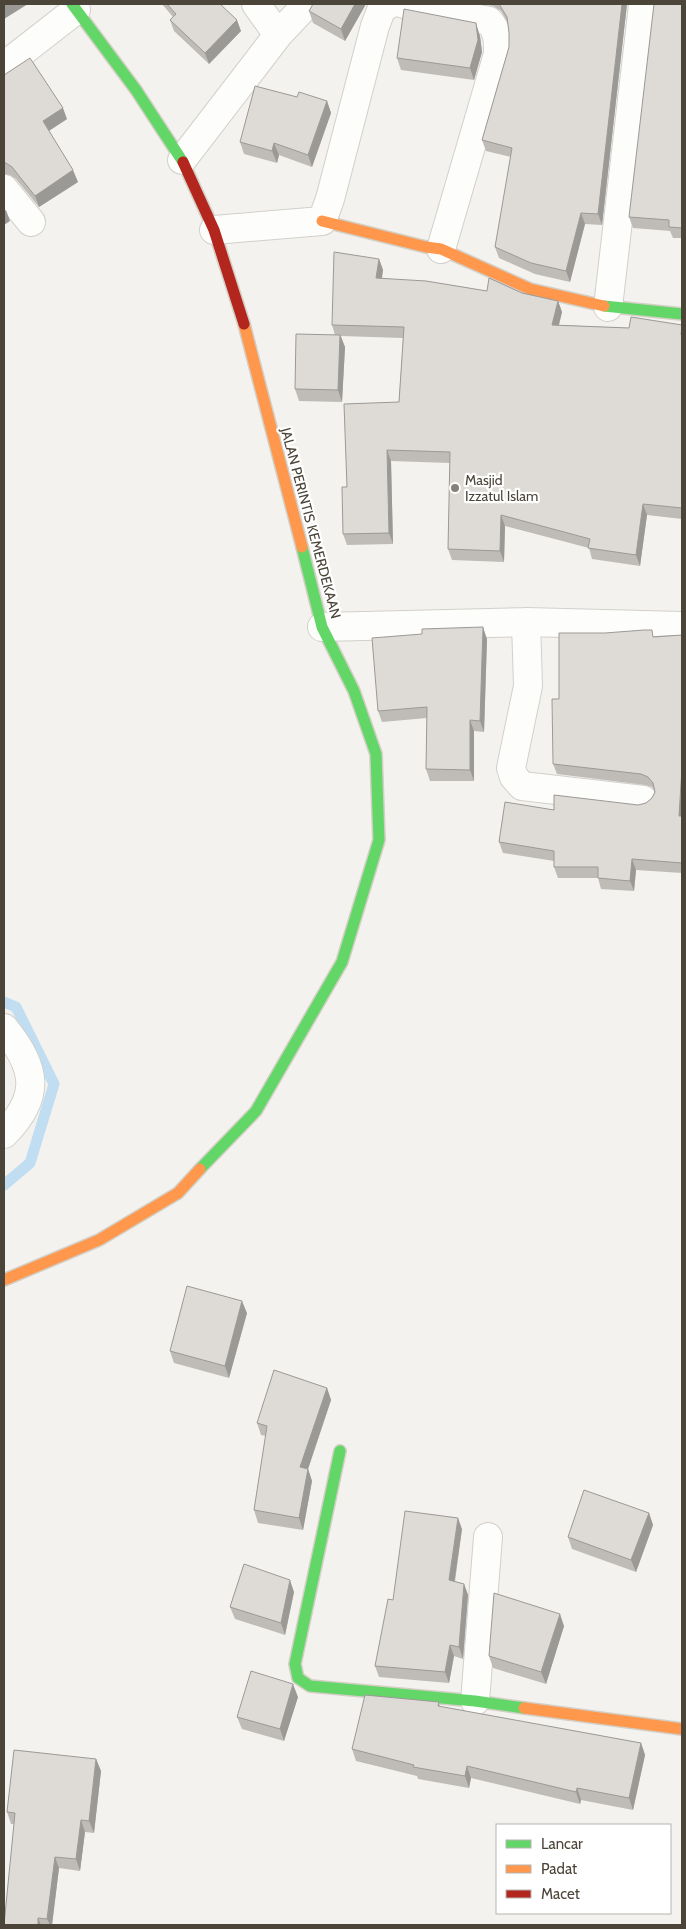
<svg xmlns="http://www.w3.org/2000/svg" width="686" height="1929" font-family="Cabin,sans-serif">
<style>
.lines{fill:none;stroke-linecap:round;stroke-linejoin:round}
.stream{stroke:#c0ddf1;stroke-width:11}
.street-casing{stroke:#d2d0cb;stroke-width:30}
.fast-casing{stroke:#d3cfc5;stroke-width:14}
.slow-casing{stroke:#d3cfc5;stroke-width:14}
.jam-casing{stroke:#d3cfc5;stroke-width:14}
.street{stroke:#fdfdfc;stroke-width:28}
.fast{stroke:#63d668;stroke-width:11}
.slow{stroke:#ff974d;stroke-width:11}
.jam{stroke:#b3261e;stroke-width:11}
.wall{fill:#bfbcb8}
.shaded-wall{fill:#9b9996}
.building{fill:#dedbd6;stroke:#9b9996}
.poi-dot{fill:#868178;stroke:#fff;stroke-width:2}
.labels{text-anchor:middle;dominant-baseline:central;stroke-width:4.5;stroke-linejoin:round;paint-order:stroke}
.poi-label{font-size:14px;fill:#4b4439;stroke:#fff;text-anchor:start}
.street-label{font-size:14px;fill:#4b4439;stroke:#fff}
</style>
<rect width="100%" height="100%" fill="#f4f2ee"/>
<g class="lines">
<path class="stream" d="M4,1002L16,1007L54,1084L30,1163L4,1185"/>
<g class="street-casing">
<path id="street" d="M256,4L278,35
M404,4L489,21C498,31 498,41 498,54L441,249
M4,66L76,10
M182,160L278,35L307,4
M4,189L31,222
M214,230L322,221L330,199L375,26L382,8L390,4
M608,307L643,5
M526,622L528,686L511,768L514,777L522,786L643,800
M322,627L526,622L682,626
M4,1028C36,1067 42,1096 4,1134
M475,1701L488,1537"/>
</g>
<g class="fast-casing">
<path id="fast" d="M72,4L136,90L183,162
M604,306L682,314
M200,1169L256,1111L342,962L379,840L376,754L354,691L322,627L302,547
M340,1451L295,1664L298,1678L310,1686L475,1701L524,1708"/>
</g>
<g class="slow-casing">
<path id="slow" d="M322,221L426,247L441,249L530,289L604,306
M244,324L302,547
M4,1280L99,1240L178,1193L200,1169
M524,1708L682,1729"/>
</g>
<g class="jam-casing">
<path id="jam" d="M183,162L214,230L244,324"/>
</g>
<use href="#street" class="street"/>
<use href="#fast" class="fast"/>
<use href="#slow" class="slow"/>
<use href="#jam" class="jam"/>
</g>
<path class="wall" d="M162,4H220L241,31L209,64L174,31L170,20L173,17Z
M366,4L345,41L313,23L309,11Z
M482,4H627L602,225L585,224L570,282L535,274L499,258L495,247L511,157L486,151L482,140L509,47V33L508,23L501,11L493,6Z
M682,4V238H673L670,231L633,228L629,217Z
M480,36L482,52L474,80L401,70L397,58Z
M4,75L67,119L49,131L78,182L39,207L16,179L10,175L4,174Z
M297,97L327,101L331,113L312,167L279,155L277,163L244,154L240,142Z
M379,259L383,270L382,279L487,291L522,293L558,301L562,312L559,325L629,328L682,325V519L647,515L640,566L592,559L589,548L505,526L504,562L452,560L448,549L450,463L391,461L393,544L347,545L343,534L347,487L399,402L403,338L341,336L345,347L342,402L299,401L295,389L335,335L332,325Z
M682,635V873L636,870L634,891L601,889L598,878H558L554,867V861L503,853L499,842L554,810L638,805L646,803L652,798L655,792L654,790L652,787L645,785L557,774L553,764L559,699L655,636Z
M487,639L484,732L474,731V781H430L426,769L427,718L382,722L378,711Z
M247,1313L229,1378L174,1363L170,1351Z
M327,1388L331,1400L308,1469L312,1481L303,1530L258,1523L254,1510L266,1436L261,1435L257,1423Z
M649,1513L653,1525L636,1572L572,1549L568,1537Z
M462,1529L455,1582L464,1584L468,1595L463,1659L454,1656L449,1683L379,1677L375,1666L393,1600Z
M294,1592L285,1635L235,1619L230,1607Z
M564,1626L546,1684L493,1668L489,1656Z
M298,1697L284,1741L242,1729L237,1717Z
M439,1702L440,1707L641,1743L645,1755L633,1810L581,1800L580,1804L471,1778L469,1788L418,1779L417,1776L356,1761L352,1749Z
M96,1759L101,1771L94,1833L85,1832L80,1871L59,1868L52,1925H4L14,1824H11L7,1812Z"/>
<path class="shaded-wall" d="M4,4H28L4,19Z
M355,4H366L345,41L341,29Z
M622,4H627L602,225L598,214Z
M237,20L241,31L209,64L205,53Z
M476,23L480,36L482,52L474,80L470,68Z
M327,101L331,113L312,167L308,155Z
M63,108L67,119L47,132L43,121Z
M274,143L279,155L277,163L272,151Z
M73,170L78,182L39,207L35,196Z
M6,210L10,221L4,225V211Z
M581,213L585,224L570,282L566,271Z
M379,259L383,270L380,289L376,278Z
M558,301L562,312L556,336L552,325Z
M340,335L345,347L342,402L338,390Z
M387,450L391,461L393,544L389,533Z
M643,504L647,515L640,566L636,555Z
M501,515L505,526L504,562L500,551Z
M483,627L487,639L484,732L480,721Z
M470,720L474,731V781L470,770Z
M682,768V824L679,816Z
M632,859L636,870L634,891L630,881Z
M242,1301L247,1313L229,1378L225,1366Z
M327,1388L331,1400L308,1469L312,1481L303,1530L299,1518L300,1467Z
M649,1513L653,1525L636,1572L631,1560Z
M458,1518L462,1529L453,1591L449,1580Z
M290,1580L294,1592L285,1635L281,1623Z
M464,1584L468,1595L463,1659L459,1647Z
M560,1614L564,1626L546,1684L541,1672Z
M450,1645L454,1656L449,1683L445,1672Z
M293,1684L298,1697L284,1741L280,1729Z
M641,1743L645,1755L633,1810L629,1798Z
M96,1759L101,1771L94,1833L89,1821Z
M467,1766L471,1778L469,1788L465,1776Z
M577,1788L581,1800L580,1804L576,1792Z
M81,1820L85,1832L80,1871L76,1859Z
M55,1857L59,1868L52,1925H50L47,1919Z
M38,1918L41,1925H38Z"/>
<path class="building" d="M167,4H220L237,20L205,53L170,20L176,14Z
M313,4H355L341,29L309,11Z
M499,4H622L598,214L581,213L566,271L531,263L495,247L512,148L482,140L509,47V33L507,17Z
M654,4H682V228L669,227V220L629,217Z
M404,9L476,23L478,40L470,68L397,58Z
M30,58L63,108L43,121L73,170L35,196L12,167L6,163H4V75Z
M255,86L297,97L299,92L327,101L308,155L274,143L272,151L240,142Z
M334,252L379,259L376,278L426,281L487,291L489,278L522,293L558,301L552,325L629,328L631,317L682,325L681,335H682V508L643,504L636,555L588,548L590,539L501,515L500,551L448,549L450,452L387,450L389,533L343,534L342,487H347L344,404L399,402L404,327L332,325Z
M296,334L340,335L338,390L295,389Z
M483,627L480,721L470,720V770L426,769L427,707L378,711L372,638L422,634V629Z
M644,630H652L653,637L682,635V768L679,816H682V863L632,859L630,881L598,878V867H554V851L499,842L505,802L554,810V795L638,805L646,803L652,798L655,792L653,783L648,777L641,774L553,764L552,699H559V633H605Z
M187,1286L242,1301L225,1366L170,1351Z
M274,1370L327,1388L300,1467L308,1469L299,1518L254,1510L267,1426L257,1423Z
M584,1490L649,1513L631,1560L568,1537Z
M405,1511L458,1518L449,1580L464,1584L459,1647L450,1645L445,1672L375,1666L388,1599L393,1600Z
M244,1564L290,1580L281,1623L230,1607Z
M494,1593L560,1614L541,1672L489,1656Z
M251,1671L293,1684L280,1729L237,1717Z
M365,1695L439,1702L438,1706L641,1743L629,1798L577,1788L576,1792L467,1766L465,1776L413,1767L414,1765L352,1749Z
M14,1750L96,1759L89,1821L81,1820L76,1859L55,1857L47,1919L38,1918V1925H4L15,1813L7,1812Z"/>
<circle class="poi-dot" cx="455" cy="488" r="5"/>
<g class="labels">
<g class="poi-label">
<text x="465" y="480">Masjid<tspan x="465" dy="16">Izzatul Islam</tspan></text>
</g>
<g class="street-label">
<text transform="translate(311 523) rotate(75)">JALAN PERINTIS KEMERDEKAAN</text>
</g>
</g>
<rect width="686" height="1929" fill="none" stroke="#4b4439" stroke-width="10"/>
<rect x="496" y="1824" width="175" height="90" fill="#ffffff" stroke="#b7b4b0"/>
<rect x="506" y="1840" width="25" height="8" fill="#63d668" stroke="#b7b4b0"/>
<text x="541" y="1849" font-size="15" fill="#4b4439">Lancar</text>
<rect x="506" y="1865" width="25" height="8" fill="#ff974d" stroke="#b7b4b0"/>
<text x="541" y="1874" font-size="15" fill="#4b4439">Padat</text>
<rect x="506" y="1890" width="25" height="8" fill="#b3261e" stroke="#b7b4b0"/>
<text x="541" y="1899" font-size="15" fill="#4b4439">Macet</text>
</svg>
